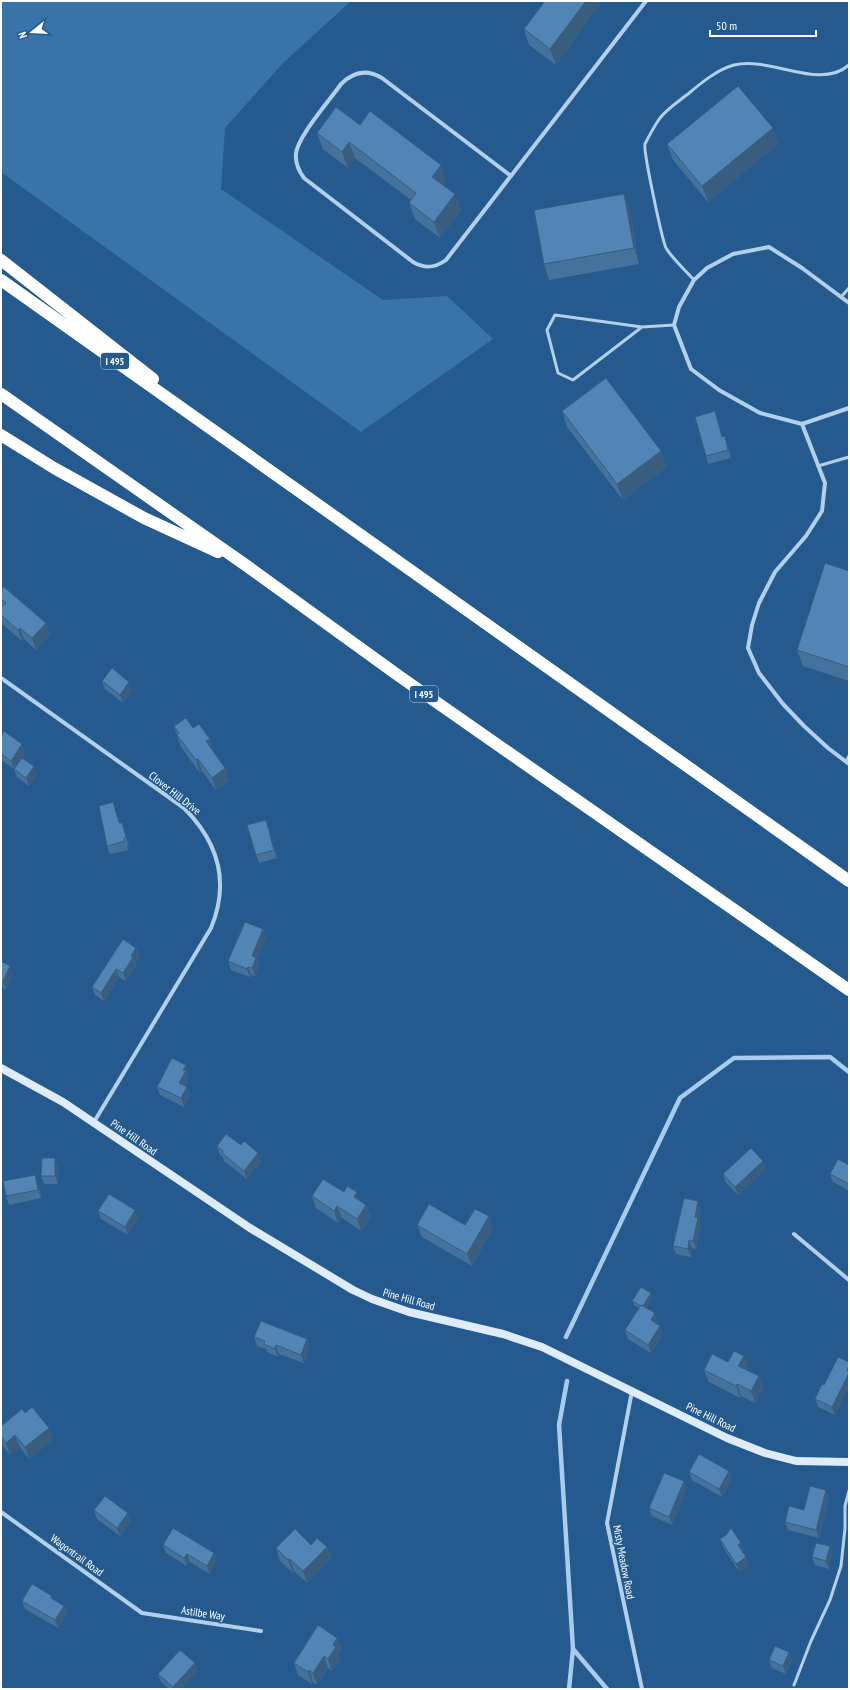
<svg xmlns="http://www.w3.org/2000/svg" width="850" height="1690" font-family="'PT Sans Narrow',sans-serif">
<style>
.green{fill:#3874aa}
.lines{fill:none;stroke-linecap:round;stroke-linejoin:round}
.stream{stroke:#a7ccec;stroke-width:4.5}
.lane{stroke:#b3d0eb;stroke-width:3}
.street{stroke:#b3d0eb;stroke-width:4}
.secondary{stroke:#deecf9;stroke-width:8}
.highway{stroke:#fff;stroke-width:12}
.wall{fill:#45729d}
.shaded-wall{fill:#385d7f}
.building{fill:#5085b6;stroke:#385d7f}
.labels{text-anchor:middle;dominant-baseline:central;stroke-width:3;stroke-linejoin:round;paint-order:stroke}
.shield{fill:#245a8d;stroke:#bdcedd;stroke-width:1}
.shield-label{font-size:10px;font-weight:bold;fill:#fff}
.street-label{font-size:11px;fill:#fff;stroke:#245a8d}
</style>
<rect width="100%" height="100%" fill="#245a8d"/>
<path class="green" d="M1,1H351L282,64L225,128L221,189L383,300L447,296L493,339L361,432L1,172Z"/>
<g class="lines">
<path class="stream" d="M566,1337L680,1098L734,1058L830,1057L849,1072
M567,1381L559,1425L573,1649L569,1689
M573,1649L607,1689"/>
<path class="lane" d="M694,280C687,272 671,257 666,248C662,239 643,151 645,144C649,136 655,125 660,118C667,109 679,101 688,94C701,83 718,69 734,65C771,56 819,91 849,65
M841,297L849,288
M642,327L573,380L558,373L547,330L555,315L642,327L674,325
M818,466L849,457
M846,762L849,756
M794,1685L811,1641L830,1600L841,1566L845,1528V1506L849,1491"/>
<path class="street" d="M511,176L382,78C367,69 353,72 341,84C330,100 297,137 296,154C295,163 299,171 304,178L413,262C425,269 435,268 446,260L646,1
M849,303L802,268L769,247L733,254L707,268L694,280L679,307L674,325L691,369L719,390L760,413L802,424L825,483L822,511L806,536L775,572L759,603L752,625L748,648L759,673L783,704L804,726L828,748L849,764
M802,424L849,408
M1,678L184,808C219,843 230,882 211,928L94,1122
M794,1234L849,1280
M632,1391L607,1523L642,1689
M1,1512L142,1613L261,1631"/>
<path class="secondary" d="M1,1068L63,1102L250,1228L353,1290L372,1299L409,1312L503,1334L542,1347L727,1438L765,1453L796,1461L849,1462"/>
<path class="highway" d="M1,260L153,379
M1,280L849,881
M1,394L247,566L399,676L849,990
M1,435L54,468L144,518L218,552"/>
</g>
<path class="wall" d="M545,1L556,65L529,45L524,29Z
M360,125L446,181L443,186L461,210L440,238L415,219L409,203L411,200L355,158L348,168L323,149L317,133Z
M773,128L778,144L708,202L673,160L667,144Z
M624,194L630,210L639,264L549,280L544,264Z
M562,411L661,451L666,467L623,500L567,427Z
M718,420L722,437L728,444L731,458L708,464L706,456Z
M849,571V681L803,666L797,650Z
M1,590L46,623L50,634L36,650L24,639L22,641L2,624L1,621V608H2L1,607Z
M102,681L132,690L123,703L105,689Z
M174,726L193,728L210,739L214,751H213L230,780L216,790L202,771L200,773L181,747Z
M1,736L25,752L19,762L34,766L37,775L29,786L17,777L14,769L1,760Z
M113,802L120,823H122L129,846H127L128,850L110,854L107,846Z
M269,828L277,858L259,863L256,855Z
M263,929L266,938L257,959L259,966L255,976L251,975L250,977L231,970L228,961Z
M136,948L139,956L135,962L136,966L126,981L119,977L104,1001L95,995L92,987Z
M1,961L13,974L6,990L1,987Z
M189,1073L187,1076L188,1079L185,1086L190,1095L184,1107L160,1095L157,1087Z
M241,1145L258,1153L261,1161L247,1179L224,1161L223,1157L220,1155L217,1146Z
M849,1165V1191L833,1182L830,1174Z
M58,1166V1184H44L41,1176Z
M766,1169L738,1195L726,1183L723,1174Z
M38,1183L41,1198L9,1205L6,1196Z
M344,1192L366,1205L371,1217L361,1231L342,1218L338,1223L316,1208L312,1196Z
M701,1210L699,1220L701,1226L696,1249L692,1248L691,1257L676,1254L673,1246Z
M98,1211L138,1218L128,1235L101,1219Z
M417,1225H465L493,1228L472,1266L422,1237Z
M652,1297L646,1308L658,1321L656,1323L663,1334L651,1353L628,1339L625,1330L639,1308L634,1305L632,1301Z
M254,1337L307,1339L310,1347L304,1363L279,1354L278,1357L267,1352L266,1349L257,1346Z
M744,1356L748,1368L747,1370L759,1376L763,1388L755,1403L741,1396L740,1398L709,1382L704,1370L728,1362Z
M824,1385L835,1415L818,1407L815,1399Z
M25,1413L53,1440L29,1459L20,1447L10,1455L1,1443V1426Z
M729,1471L732,1480L722,1497L692,1480L689,1472Z
M684,1481L687,1489L672,1525L652,1516L649,1508Z
M826,1490L829,1498L819,1538L788,1530L785,1522L804,1510Z
M94,1510L131,1521L120,1536L97,1519Z
M720,1539L741,1543L744,1551L742,1552L749,1565L739,1572L723,1547Z
M163,1545L214,1553L217,1561L210,1574L190,1562L187,1566L166,1553Z
M311,1545L327,1547L331,1559L307,1583L294,1571L293,1573L280,1561L276,1548Z
M830,1546L832,1555L829,1569L815,1565L812,1557Z
M54,1600L64,1606L67,1614L58,1628L25,1609L22,1601Z
M337,1638L342,1650L338,1655L340,1659L332,1671L328,1668L317,1685L313,1682L312,1684L298,1675L294,1663Z
M789,1652L792,1660L786,1674L772,1668L769,1660Z
M198,1671L182,1689H169L161,1682L158,1674Z"/>
<path class="shaded-wall" d="M586,1H603L556,65L550,49Z
M773,128L778,144L708,202L702,186Z
M349,142L355,158L348,168L342,152Z
M441,165L446,181L438,193L432,177Z
M455,194L461,210L440,238L434,222Z
M624,194L630,210L639,264L634,248Z
M715,411L718,420L725,445L722,437Z
M725,436L728,444L731,458L728,450Z
M661,451L666,467L623,500L617,484Z
M46,623L50,634L36,650L32,638Z
M20,628L24,639L22,641L18,630Z
M129,682L132,690L123,703L120,695Z
M210,739L214,751L211,753L206,741Z
M22,744L25,752L14,769L11,761Z
M198,759L202,771L200,773L196,760Z
M34,766L37,775L29,786L26,778Z
M225,768L230,780L216,790L212,778Z
M113,802L116,810L122,831L119,823Z
M266,820L269,828L277,858L274,850Z
M122,823L125,831L129,846L126,837Z
M263,929L266,938L257,959L259,966L255,976L252,968V956Z
M136,948L139,956L135,962L136,966L126,981L123,973L131,956Z
M10,966L13,974L6,990L3,981Z
M248,967L251,975L250,977L247,969Z
M116,969L119,977L104,1001L101,993Z
M186,1065L189,1073L187,1076L188,1079L182,1091L179,1083L183,1070Z
M187,1087L190,1095L184,1107L181,1098Z
M258,1153L261,1161L247,1179L244,1171Z
M55,1158L58,1166V1184L55,1176Z
M763,1161L766,1169L738,1195L735,1187Z
M35,1175L38,1183L41,1198L38,1190Z
M357,1192L362,1204L354,1197Z
M698,1201L701,1210L699,1220L701,1226L696,1249L693,1241L695,1217Z
M366,1205L371,1217L361,1231L357,1219Z
M337,1206L342,1218L338,1223L334,1211Z
M135,1210L138,1218L128,1235L125,1227Z
M489,1216L493,1228L472,1266L467,1254Z
M689,1240L692,1248L691,1257L688,1249Z
M651,1293L652,1297L643,1311L642,1307Z
M655,1313L658,1321L654,1328L651,1320Z
M660,1326L663,1334L651,1353L648,1345Z
M307,1339L310,1347L304,1363L301,1355Z
M276,1345L279,1354L278,1357L275,1349Z
M744,1356L748,1368L743,1378L738,1366Z
M849,1366V1387L835,1415L832,1407Z
M759,1376L763,1388L755,1403L751,1391Z
M737,1384L741,1396L740,1398L736,1386Z
M49,1428L53,1440L29,1459L25,1447Z
M15,1435L20,1447L10,1455L6,1443Z
M729,1471L732,1480L722,1497L719,1489Z
M684,1481L687,1489L672,1525L669,1517Z
M826,1490L829,1498L819,1538L816,1530Z
M128,1513L131,1521L120,1536L117,1528Z
M741,1543L744,1551L741,1553L738,1545Z
M830,1546L832,1555L829,1569L826,1561Z
M327,1547L331,1559L307,1583L303,1571Z
M214,1553L217,1561L210,1574L207,1566Z
M187,1554L190,1562L187,1566L184,1558Z
M746,1557L749,1565L739,1572L736,1564Z
M290,1559L294,1571L293,1573L288,1560Z
M64,1606L67,1614L58,1628L55,1620Z
M337,1638L342,1650L338,1655L340,1659L332,1671L328,1659L333,1645Z
M789,1652L792,1660L786,1674L783,1666Z
M324,1656L328,1668L317,1685L313,1673Z
M195,1663L198,1671L182,1689H174L173,1687Z
M309,1670L313,1682L312,1684L308,1672Z"/>
<path class="building" d="M545,1H586L550,49L524,29Z
M738,86L773,128L702,186L667,144Z
M336,107L360,125L370,111L441,165L432,177L455,194L434,222L409,203L416,193L349,142L342,152L317,133Z
M624,194L634,248L544,264L534,210Z
M606,378L661,451L617,484L562,411Z
M715,411L722,437L725,436L728,450L706,456L695,417Z
M825,563L849,571V667L797,650Z
M4,587L46,623L32,638L20,628L18,630L1,615V608L6,603L1,599V590Z
M112,668L129,682L120,695L102,681Z
M186,718L193,728L199,724L210,739L206,741L225,768L212,778L198,759L196,760L177,735L179,733L174,726Z
M4,731L22,744L11,761L1,754V736Z
M22,758L34,766L26,778L14,769Z
M113,802L119,823H122L126,837L124,838L125,841L107,846L99,806Z
M266,820L274,850L256,855L247,825Z
M245,922L263,929L252,956L256,958L252,968L248,967L247,969L228,961Z
M123,939L136,948L131,956L133,957L123,973L116,969L101,993L92,987Z
M1,961L10,966L3,981H1Z
M172,1058L186,1065L183,1070L186,1071L179,1083L187,1087L181,1098L157,1087Z
M226,1134L241,1145L244,1141L258,1153L244,1171L222,1153L223,1151L217,1146Z
M751,1148L763,1161L735,1187L723,1174Z
M42,1158H55V1176H41Z
M838,1159L849,1165V1184L830,1174Z
M35,1175L38,1190L6,1196L3,1181Z
M323,1179L344,1192L347,1186L357,1192L354,1197L366,1205L357,1219L337,1206L334,1211L312,1196Z
M109,1194L135,1210L125,1227L98,1211Z
M684,1198L698,1201L695,1217L698,1218L693,1241L689,1240L688,1249L673,1246Z
M429,1204L465,1225L475,1209L489,1216L467,1254L417,1225Z
M641,1287L651,1293L643,1306L641,1305V1306L632,1301Z
M641,1305L655,1313L651,1320L660,1326L648,1345L625,1330Z
M261,1321L307,1339L301,1355L276,1345L275,1349L264,1344L265,1341L254,1337Z
M734,1351L744,1356L738,1366L759,1376L751,1391L737,1384L736,1386L704,1370L712,1354L728,1362Z
M838,1357L849,1362V1366L847,1370L849,1372V1373L832,1407L815,1399L822,1384L824,1385Z
M32,1407L49,1428L25,1447L15,1435L6,1443L1,1436V1426L22,1409L25,1413Z
M699,1454L729,1471L719,1489L689,1472Z
M664,1473L684,1481L669,1517L649,1508Z
M810,1486L826,1490L816,1530L785,1522L789,1506L804,1510Z
M105,1496L128,1513L117,1528L94,1510Z
M173,1528L214,1553L207,1566L187,1554L184,1558L163,1545Z
M731,1528L741,1543L738,1545L746,1557L736,1564L720,1539L726,1535Z
M295,1529L311,1545L317,1538L327,1547L303,1571L290,1559L288,1560L276,1548Z
M816,1543L830,1546L826,1561L812,1557Z
M32,1584L52,1596L51,1598L64,1606L55,1620L22,1601Z
M318,1625L337,1638L333,1645L336,1647L328,1659L324,1656L313,1673L309,1670L308,1672L294,1663Z
M775,1646L789,1652L783,1666L769,1660Z
M180,1650L195,1663L173,1687L158,1674Z"/>
<g class="labels">
<g class="shield">
<rect x="101" y="353" width="28" height="16" rx="3"/>
<rect x="410" y="686" width="28" height="16" rx="3"/>
</g>
<g class="shield-label">
<text x="115" y="361">I 495</text>
<text x="424" y="694">I 495</text>
</g>
<g class="street-label">
<text transform="translate(175 793) rotate(38)">Clover Hill Drive</text>
<text transform="translate(134 1137) rotate(35)">Pine Hill Road</text>
<text transform="translate(409 1299) rotate(16)">Pine Hill Road</text>
<text transform="translate(711 1417) rotate(26)">Pine Hill Road</text>
<text transform="translate(77 1555) rotate(36)">Wagontrail Road</text>
<text transform="translate(624 1562) rotate(79)">Misty Meadow Road</text>
<text transform="translate(203 1613) rotate(9)">Astilbe Way</text>
</g>
</g>
<rect width="850" height="1690" fill="none" stroke="#ffffff" stroke-width="4"/>
<g transform="translate(32 32) rotate(252)" stroke="#245a8d" stroke-width="3" paint-order="stroke">
<path d="M0-3L7 15L0 10L-7 15Z" fill="#ffffff"/>
<text y="-6" font-size="11" font-weight="bold" text-anchor="middle" fill="#ffffff">N</text>
</g>
<path d="M710 30v6h106v-6" fill="none" stroke="#ffffff" stroke-width="2"/>
<text x="716" y="30" font-size="12" fill="#ffffff" stroke="#245a8d" stroke-width="3" paint-order="stroke">50 m</text>
</svg>
